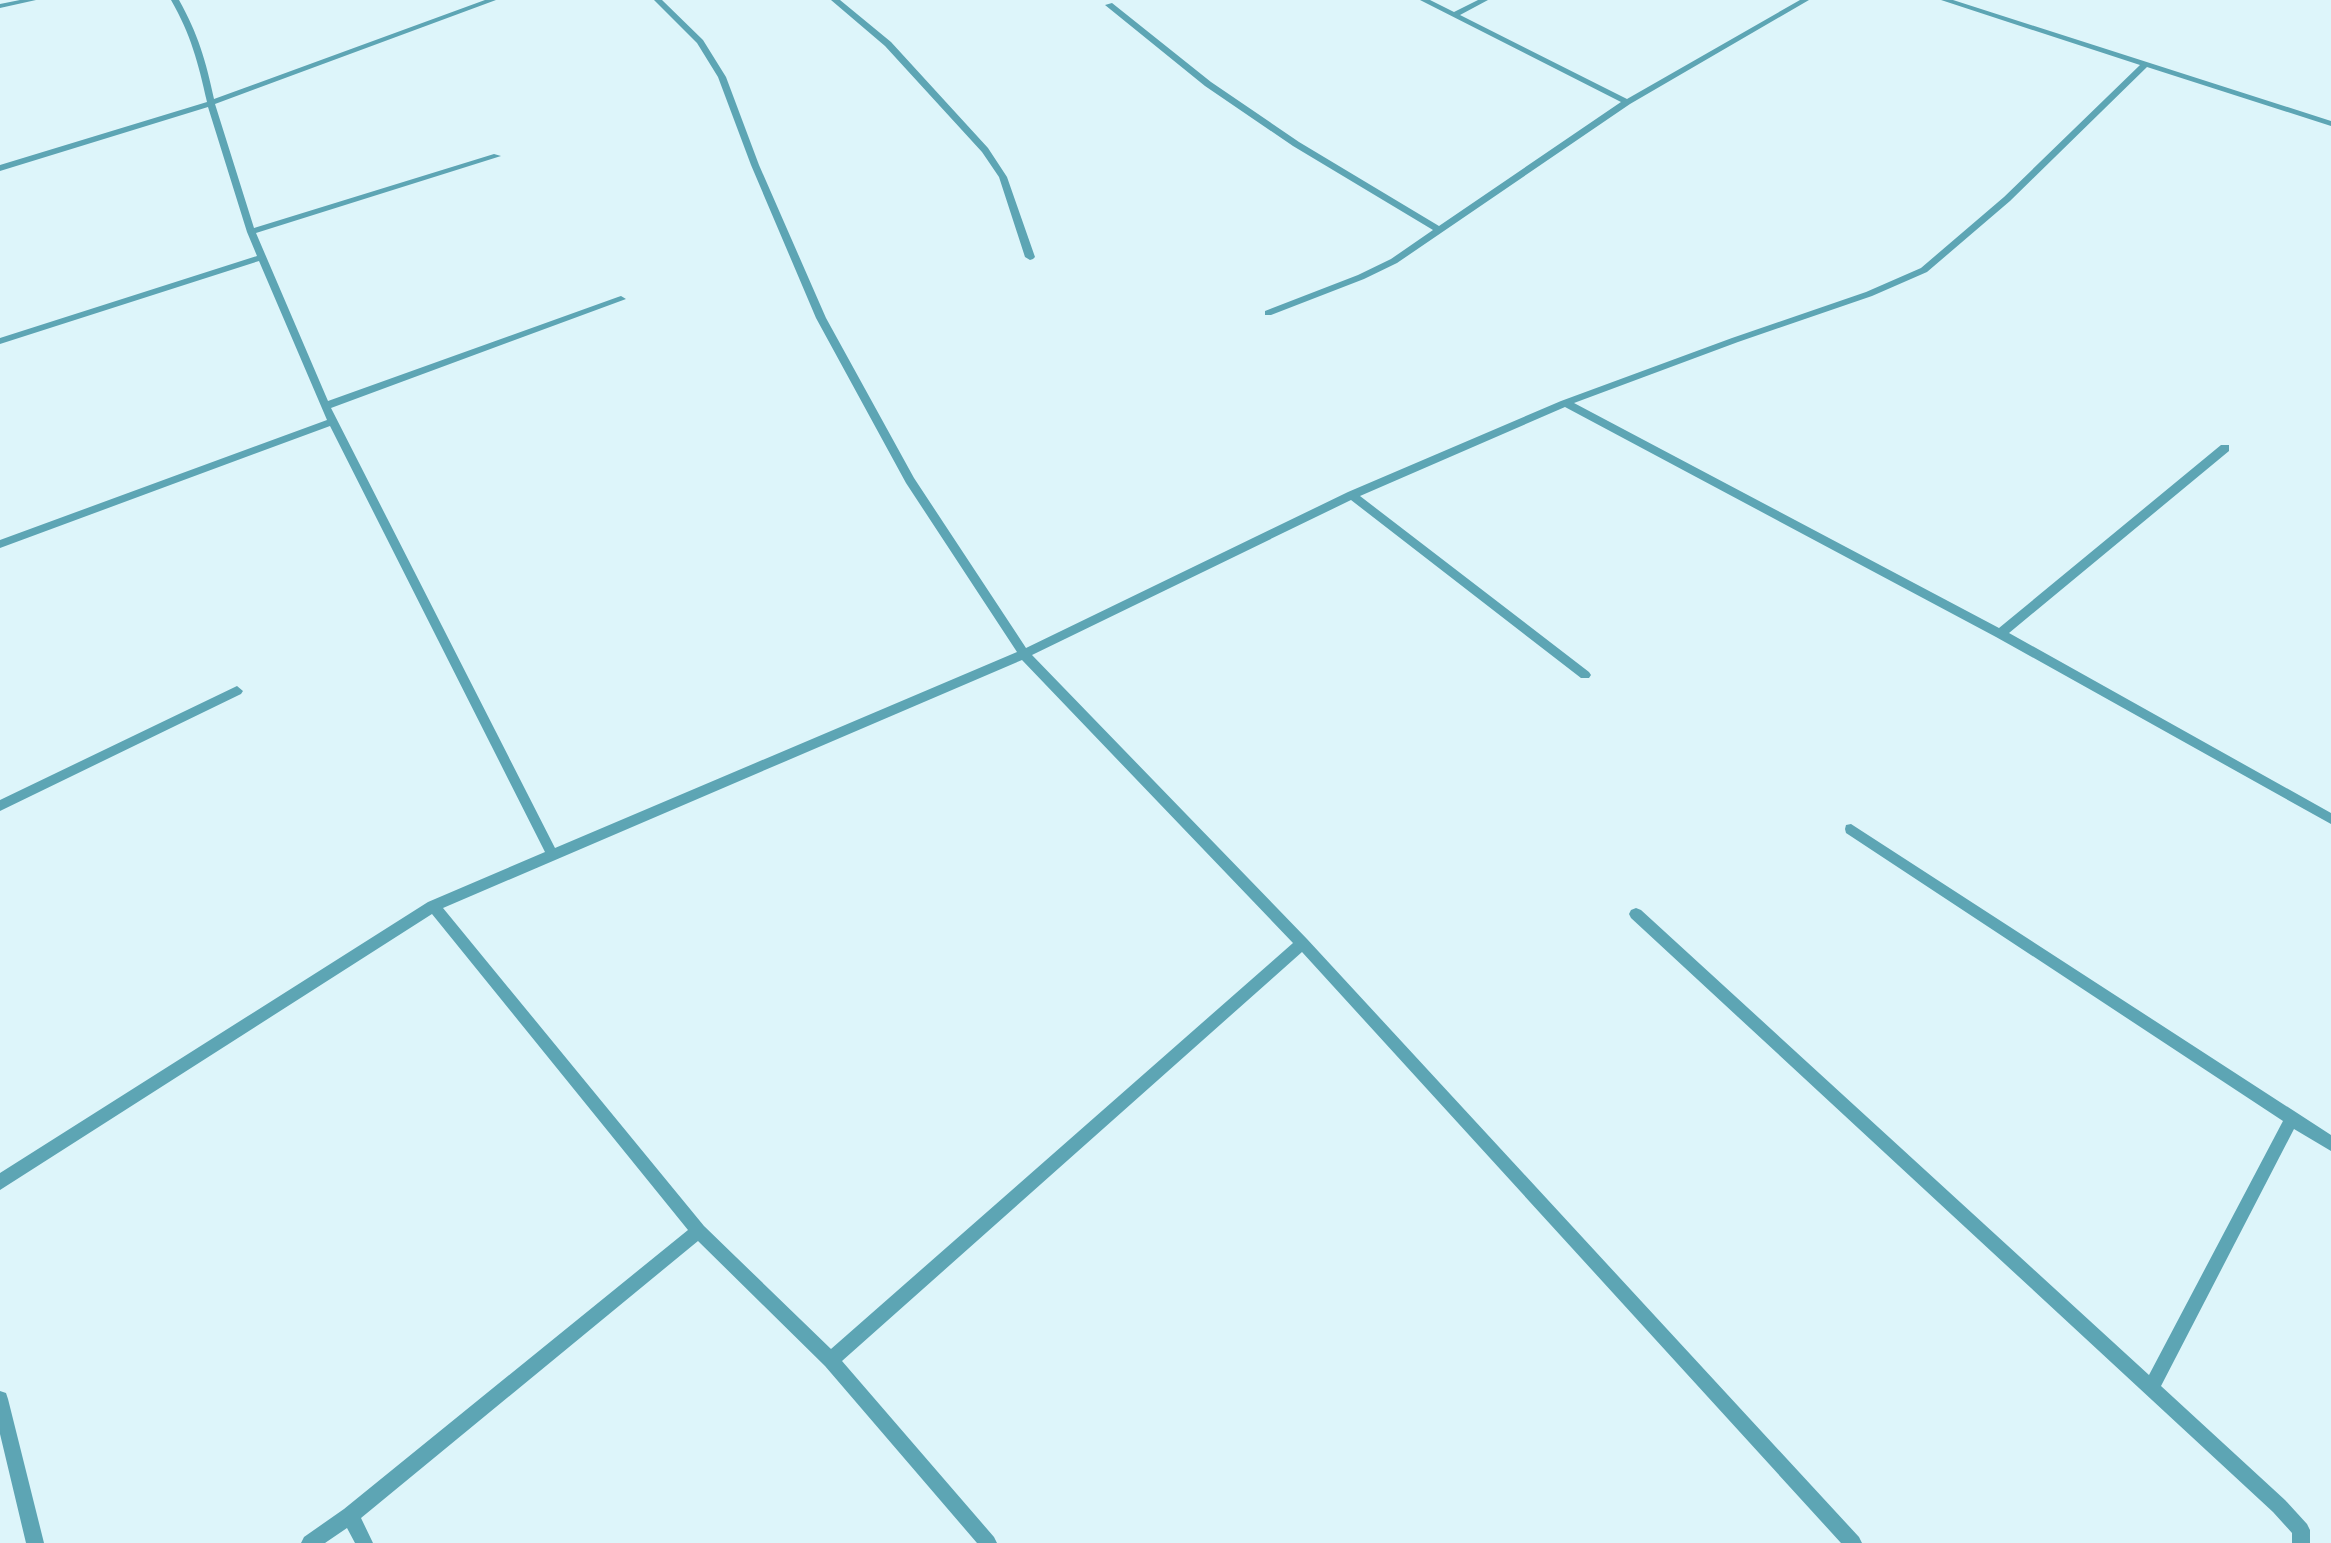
<svg xmlns="http://www.w3.org/2000/svg" width="2331" height="1543" font-family="Lato,sans-serif">
<style>
.lines{fill:none;stroke-linecap:round;stroke-linejoin:round}
.minor{fill:#5da5b4;fill-rule:evenodd}
</style>
<rect width="100%" height="100%" fill="#ddf5fa"/>
<g class="lines">
<path class="minor" d="M20,0H36L0,8V4Z
M171,0H179C198,34 206,61 214,99L485,0H496L215,104L254,228L494,154L501,156L256,233L328,401L618,297L621,296L626,299L331,408L555,848L1017,652L906,483L816,318L751,165L718,77L697,43L654,0H662L703,40L726,77L759,165L826,318L914,478L1026,648L1348,492L1561,401L1732,338L1866,292L1921,268L2004,197L2140,65L1941,0H1953L2331,121V126L2147,67L2010,201L1927,272L1872,296L1738,342L1574,403L1999,628L2221,445H2229V451L2009,633L2331,813V824L1996,637L1565,407L1360,496L1589,672L1591,675L1589,678H1581L1351,500L1032,655L1307,939L1859,1537L1862,1543H1841L1302,952L842,1361L994,1537L997,1543H977L825,1366L698,1241L361,1518L373,1543H355L347,1528L325,1543H301L304,1537L344,1509L688,1230L432,914L0,1190V1173L428,902L545,852L330,426L0,548V540L327,420L259,261L0,344V338L257,256L247,232L208,107L0,171V165L207,102C198,62 191,35 171,0ZM1022,660L1293,943L831,1349L704,1226L443,908Z
M831,0H840L891,42L988,148L1007,177L1035,257L1033,259L1030,260L1025,257L999,177L982,152L885,46Z
M1420,0H1430L1454,12L1478,0H1488L1460,15L1627,99L1800,0H1809L1630,104L1397,263L1364,279L1271,315H1265V311L1358,275L1391,259L1433,230L1293,146L1205,86L1105,5L1112,3L1211,82L1299,142L1439,226L1621,102Z
M237,686L243,691L241,694L0,811V800Z
M1851,824L2331,1135V1151L2294,1129L2161,1386L2285,1500L2307,1524L2310,1530V1543H2292V1533L2273,1512L1631,918L1629,914L1631,910L1636,908L1641,910L2149,1375L2283,1121L1846,833L1845,829L1846,825Z
M0,1391L6,1393L8,1399L44,1543H26L0,1434Z"/>
</g>
</svg>
